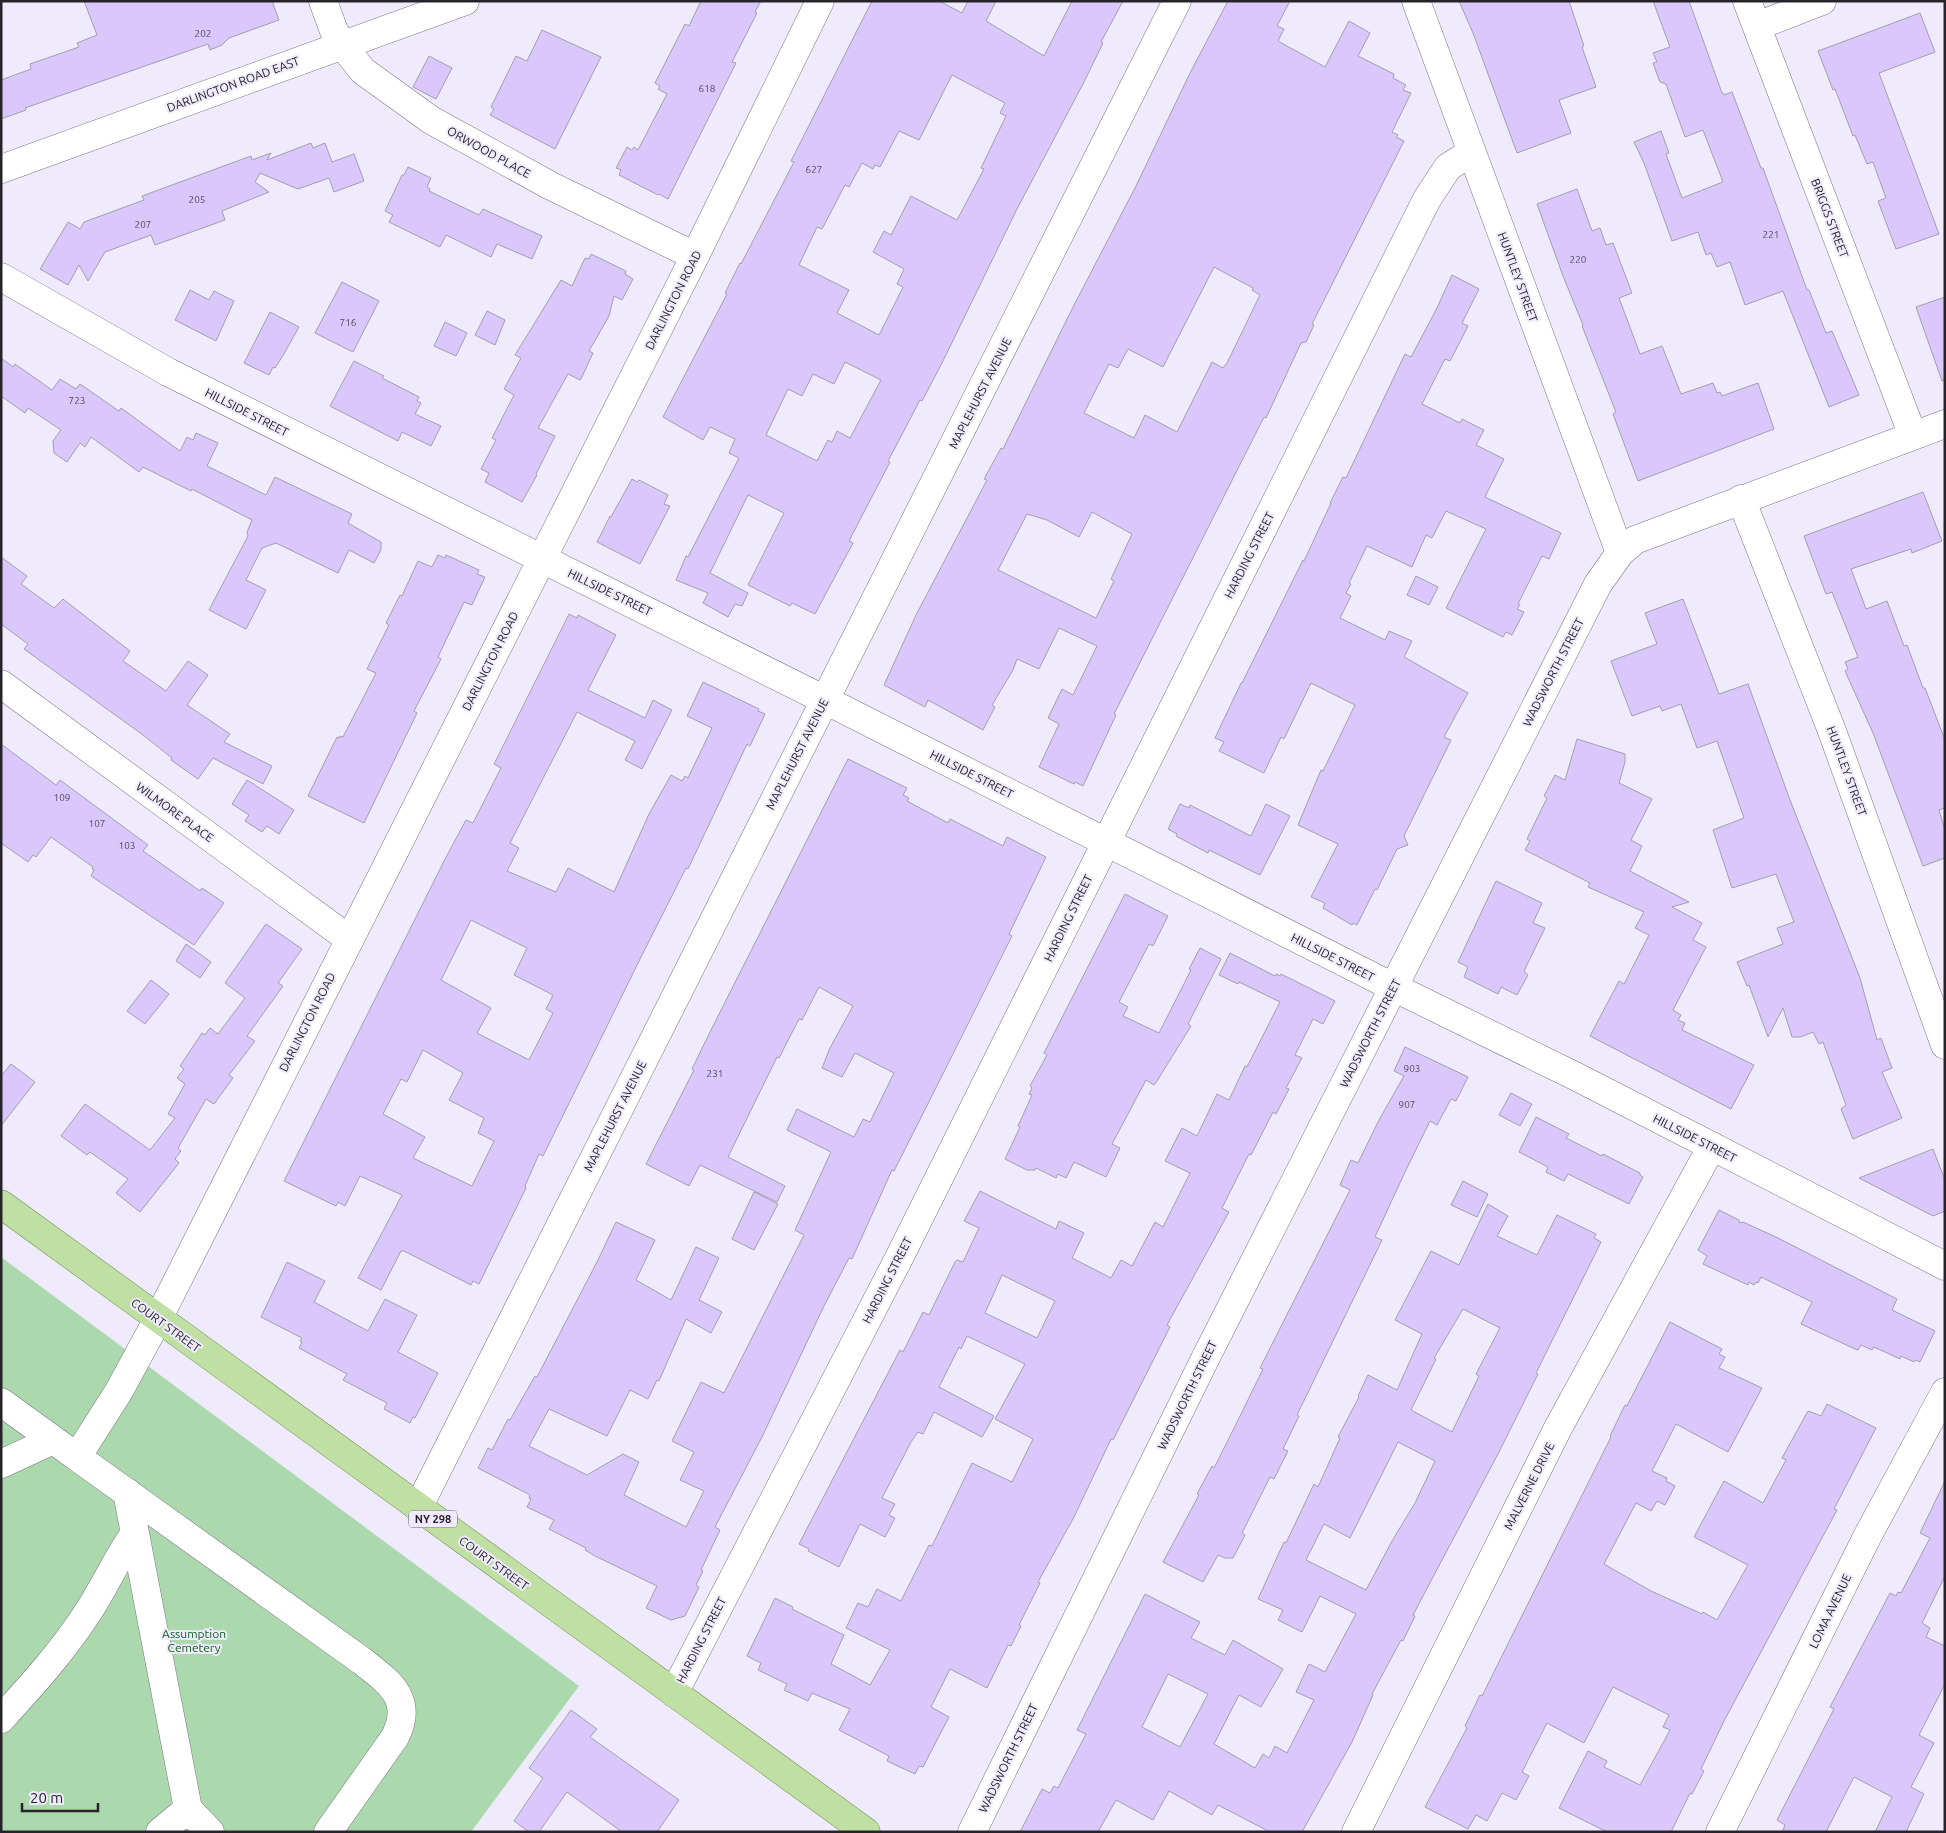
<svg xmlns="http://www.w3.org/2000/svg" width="1946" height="1833" font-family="Ubuntu,sans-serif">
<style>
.green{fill:#abd8ad}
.building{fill:#dac8fc;stroke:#a39eae;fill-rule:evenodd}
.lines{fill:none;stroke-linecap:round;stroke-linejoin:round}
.minor-casing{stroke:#7a7584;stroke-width:29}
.major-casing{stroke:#6f8f50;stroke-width:29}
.minor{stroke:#fff;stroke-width:28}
.major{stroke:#c0dfa3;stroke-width:28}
.labels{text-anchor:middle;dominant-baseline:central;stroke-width:4;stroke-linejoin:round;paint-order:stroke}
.number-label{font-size:10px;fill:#534d5e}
.shield{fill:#f0ebfc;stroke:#636069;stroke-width:1}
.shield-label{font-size:11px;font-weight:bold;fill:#26242a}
.street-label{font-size:12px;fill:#26242a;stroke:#f0ebfc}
.park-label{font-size:12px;fill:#0a5c1b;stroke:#f0ebfc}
</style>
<rect width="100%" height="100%" fill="#f0ebfc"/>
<path class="green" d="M1,1257L579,1686L471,1832H1Z"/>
<path class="building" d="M84,1H272L279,20L229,38L222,45L210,50L208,44L25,108L26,110L1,119V80L31,69L30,64L79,47L77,43L97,35Z
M701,1H761L755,12L757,13L732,62L736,63L668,199L659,194L658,195L619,175L621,170L616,168L627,147L632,150L634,147L638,150L667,94L658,89L660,86L655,83L685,24L689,26Z
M872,1H939L962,13L968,1H996L986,21L1044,56L1072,1H1123L1101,42L1103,43L1084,82L1017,209L943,361L922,401L920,400L888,461L890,462L849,541L853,543L815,614L792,603L790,606L748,585L784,513L748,495L710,573L748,593L742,606L735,604L728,617L703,603L708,593L676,580L686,556L688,557L739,458L729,453L735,439L710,427L703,440L663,417L727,294L725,293L740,263L741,264L794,162L791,161ZM952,75L1005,103L1000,113L1006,116L981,168L984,169L957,220L911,196L891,235L884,231L873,252L904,269L897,284L903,287L879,335L837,313L849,290L799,265L817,227L822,229L845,185L849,187L862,163L873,169L875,165L880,167L899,131L919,140ZM845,362L881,380L850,438L837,431L832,442L828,440L817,461L766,435L788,389L802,396L813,374L834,384Z
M1228,1H1290L1277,26L1284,29L1278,41L1325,67L1349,21L1370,33L1358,56L1394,74L1393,78L1406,85L1403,90L1411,93L1392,132L1398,135L1396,137L1404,141L1312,324L1314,325L1306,342L1301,343L1266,418L1264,417L1114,714L1116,715L1083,786L1075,782L1074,784L1039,767L1059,724L1048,718L1062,689L1073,695L1097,646L1059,628L1039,669L1017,659L1013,670L992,705L995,707L983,730L928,700L925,707L884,685L916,615L987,480L984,479L1001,448L1003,449L1072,309L1136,186L1191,71ZM1214,267L1253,288L1252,290L1260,295L1227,363L1223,368L1212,362L1177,432L1145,415L1134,438L1084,413L1109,364L1118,368L1128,349L1163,367ZM1092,512L1132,534L1111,579L1114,581L1096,618L998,570L1027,514L1047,520L1079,537Z
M1459,1H1569L1584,46L1582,47L1596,87L1559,100L1571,133L1517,153L1473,33Z
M1653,1H1689L1722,93H1723L1724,95L1732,92L1761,168H1763L1807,290H1809L1826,333L1832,331L1859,395L1829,407L1783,291L1745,305L1730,262L1717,267L1711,253L1706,255L1698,232L1672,241L1644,163L1634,142L1661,131L1669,153L1666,154L1682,198L1723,182L1703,130L1685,137L1666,84L1660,82L1653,63L1657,62L1653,53L1670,47Z
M1920,13L1935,52L1879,73L1939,234L1896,249L1878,201L1886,198L1873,162L1867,164L1855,135L1853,136L1835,89L1833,90L1818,51Z
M542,30L601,57L555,149L490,115L494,109L491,107L516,56L527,61Z
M429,56L452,68L436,99L413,87Z
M311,143L313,148L325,143L332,162L354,154L364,181L334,192L329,178L298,189L260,173L255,182L269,192L222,211L225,220L155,245L151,235L105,252L88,281L79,265L68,285L40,269L68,222L80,229L84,222L144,200L142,196L251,156L252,160L271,153L267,160Z
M408,167L431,178L427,187L430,189L429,191L479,215L483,209L542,236L532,259L497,244L491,257L446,235L440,247L389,222L393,215L385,211L402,175H404Z
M1577,189L1592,231L1600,228L1606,245L1613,243L1632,293L1619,298L1640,354L1662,346L1681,394L1713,383L1717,393L1720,392L1722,396L1758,383L1774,429L1638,481L1613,414L1616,412L1582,326L1583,325L1563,276L1537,204Z
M591,254L626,271L625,274L633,279L622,300L614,296L609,316L589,351L593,353L581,379L580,380L568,374L538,428L555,436L536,474L537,475L522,502L485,482L489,473L481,469L496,440L492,438L514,395L504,389L521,358L515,355L561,280L572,286L585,258L589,259Z
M1452,275L1479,289L1462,323L1468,326L1463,336L1450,361L1445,359L1422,404L1460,423L1462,419L1484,430L1476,445L1504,459L1485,497L1561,533L1549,559L1542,556L1518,604L1520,605L1517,609L1524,612L1512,635L1506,632L1503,637L1446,608L1486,529L1446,511L1432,538L1426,535L1412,567L1367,546L1349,583L1351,584L1346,593L1351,596L1340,618L1385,640L1389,631L1412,641L1404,657L1468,693L1445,735L1444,737L1451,740L1404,836L1408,845L1397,849L1377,890L1375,889L1357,925L1353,923L1352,925L1323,908L1325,903L1311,897L1338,844L1298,825L1321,770L1323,771L1355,705L1311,683L1284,739L1281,737L1264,773L1219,751L1224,742L1215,738L1241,683H1242L1303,560L1304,561L1331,503H1330L1343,477L1346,478L1405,354L1411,357L1436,310Z
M342,282L379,301L353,352L315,333Z
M190,290L209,300L214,291L234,301L216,341L175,320Z
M1945,297V380L1942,381L1916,307Z
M487,311L505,320L495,345L475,335Z
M270,312L299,327L284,354L275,368L273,367L269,375L244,363Z
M445,322L467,333L456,356L434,346Z
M1,358L13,367L15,364L52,390L60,379L76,389L80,384L119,411L121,408L180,451L187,437L193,440L196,433L218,443L207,466L266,495L275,477L352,514L348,523L381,542V550L374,563L349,550L338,573L276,543L262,548L246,580L266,590L246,629L209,610L248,536L247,532L252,520L192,489L191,491L143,467L139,472L91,437L85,447L80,443L67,462L54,453L53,441L61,430L28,408L25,413L1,396Z
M354,361L384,376L382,378L419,397L417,401L421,403L415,414L441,426L431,446L402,432L398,441L330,406Z
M632,479L637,482L639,480L668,495L664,504L670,506L640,564L597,542L610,516L611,517Z
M1923,492L1942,541L1912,553L1911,549L1851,569L1866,609L1887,601L1904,646L1907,645L1923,688H1925L1945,740V808L1939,810L1945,830V858L1923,866L1873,733L1845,671L1848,669L1845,662L1858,657L1832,592L1826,594L1804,536Z
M438,555L445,558L446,555L479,570L477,574L485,577L472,605L464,602L438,657L441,659L414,711L417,713L364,823L308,796L337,737L339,738L340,736L343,737L376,673L367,669L389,625L386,623L400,595L402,596L418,561L432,567Z
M1,557L27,576L21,584L54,608L63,599L130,651L123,661L166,691L188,661L208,675L187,705L230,734L224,742L272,766L263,784L213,758L198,779L171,760L172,758L143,735L24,649L28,644L1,624Z
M1416,576L1438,587L1429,605L1407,595Z
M1683,599L1719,694L1748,684L1790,800L1860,978L1877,1040L1881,1038L1892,1068L1882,1072L1902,1118L1853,1139L1841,1109L1846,1105L1823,1042L1819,1044L1813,1032L1801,1037H1792L1783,1008L1768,1037L1749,985L1747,986L1737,962L1783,944L1777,928L1794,922L1776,874L1732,888L1713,830L1744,818L1717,741L1697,748L1681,704L1662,711L1660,706L1632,716L1611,661L1657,644L1645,613Z
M569,614L577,618L578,615L616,635L588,690L645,718L653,700L672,710L642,769L625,760L635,741L577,712L510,843L519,848L507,871L556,892L568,868L614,892L649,814L671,775L682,781L685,776L688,778L712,728L687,716L703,682L759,709L758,711L765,714L750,746L747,744L688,869L686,868L643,953L543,1156L539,1154L525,1186L526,1188L479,1284L473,1281L471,1285L404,1251H401L381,1290L358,1278L402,1195L360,1176L345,1206L338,1202L336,1206L284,1181L444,861L466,820L473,823L501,768L494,764ZM471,920L527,948L514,975L553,995L546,1009L553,1013L529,1060L477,1033L491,1008L441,980ZM423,1050L463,1073L449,1100L484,1118L478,1133L494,1141L472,1186L413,1158L425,1137L383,1114L401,1079L407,1082Z
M1577,739L1625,754V762L1619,783L1652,799L1631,840L1642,846L1630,871L1689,902L1672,907L1702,923L1693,940L1706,947L1673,1010L1681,1015L1678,1020L1685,1023L1682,1030L1754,1065L1731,1109L1590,1036L1619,981L1624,984L1649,935L1635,928L1644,912L1588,887L1590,883L1525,850L1530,841L1527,839L1547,798L1544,796L1555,775L1565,780Z
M1,744L56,785L60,780L148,845L143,851L200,891L202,888L224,903L194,945L91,876L94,870L92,869L93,867L51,837L36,857L33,855L28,862L1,843Z
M848,759L907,788L903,795L909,798L907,801L948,823L950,819L1003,846L1007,837L1046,857L1009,934L1012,936L956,1048L894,1171L892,1170L852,1259L849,1258L824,1306L762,1437L715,1527L720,1530L701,1570L703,1571L696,1585L699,1587L685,1616L671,1620L646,1608L657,1586L595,1556L585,1550L586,1548L549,1529L554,1520L527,1507L531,1499L529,1498L530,1495L478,1468L488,1448L492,1450L508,1419L510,1420L535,1376L537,1377L597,1262L616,1222L655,1240L636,1280L671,1300L696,1247L719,1258L699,1300L722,1312L711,1333L686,1319L659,1381L657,1380L648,1399L630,1390L607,1436L549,1409L529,1446L587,1475L623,1454L639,1462L624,1495L686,1527L704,1491L680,1480L694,1452L672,1441L701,1382L724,1393L804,1235L795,1230L831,1152L787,1130L797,1109L854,1137L863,1119L870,1122L894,1073L855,1053L842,1077L822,1068L830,1048L853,1006L819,987L802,1020L799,1019L779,1058L777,1057L728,1157L785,1186L777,1202L700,1165L689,1186L646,1164L694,1070L692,1069L711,1030Z
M247,780L294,810L279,834L267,826L262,832L245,821L249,815L232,804Z
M1180,804L1189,808L1190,805L1251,836L1266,804L1290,816L1260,875L1209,850L1208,853L1176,836L1177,834L1168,829Z
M1496,881L1542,903L1533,923L1545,928L1524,971L1528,975L1517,995L1501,987L1498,994L1464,977L1468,967L1458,962Z
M1125,894L1168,916L1153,946L1149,944L1119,1002L1128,1007L1123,1016L1159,1033L1191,970L1189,969L1200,948L1221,959L1188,1024L1191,1026L1157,1081L1154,1085L1146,1080L1112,1144L1120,1148L1106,1177L1074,1162L1066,1178L1058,1174L1056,1178L1036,1168L1035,1170H1027L1005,1159L1020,1127L1018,1126L1032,1095L1029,1094L1032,1088L1030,1086L1047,1055L1044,1053Z
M266,924L302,949L278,983L283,986L247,1036L255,1041L229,1075L233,1078L214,1104L206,1099L178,1148L181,1151L175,1159L179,1163L140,1212L116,1193L128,1179L90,1152L87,1155L61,1136L85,1104L150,1150L175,1118L168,1114L185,1084L177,1078L184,1069L180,1066L202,1033L205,1035L210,1028L218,1034L245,998L225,983Z
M186,944L211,962L200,978L176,961Z
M1230,953L1275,976L1276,974L1280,976L1281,974L1335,1001L1323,1024L1313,1019L1295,1055L1302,1058L1286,1088L1289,1089L1276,1114L1273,1112L1251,1155L1249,1154L1222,1208L1229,1212L1167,1325L1170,1327L1113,1440L1111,1439L1074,1517L1038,1582L1040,1583L1019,1625L1021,1626L1011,1646L1008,1645L987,1688L950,1669L931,1707L949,1717L923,1767L919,1766L915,1774L887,1761L889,1756L839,1730L850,1709L812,1693L808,1701L784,1690L787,1684L758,1670L761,1663L747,1656L775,1598L793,1607L792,1609L844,1635L831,1664L870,1685L890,1650L846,1628L858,1603L868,1607L877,1589L901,1601L929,1545L932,1546L972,1463L1012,1482L1033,1439L995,1419L1025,1364L967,1336L961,1349L959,1347L939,1387L994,1416L982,1437L934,1412L923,1434L918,1432L911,1442L882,1498L895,1504L889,1515L895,1518L885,1537L860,1524L839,1567L808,1551L809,1549L799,1544L900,1350L903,1352L923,1312L929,1315L955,1262L957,1260L963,1262L979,1228L964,1221L980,1191L1056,1229L1059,1221L1084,1233L1072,1258L1111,1278L1121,1260L1132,1266L1155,1222L1163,1227L1190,1173L1165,1161L1182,1128L1197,1136L1217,1094L1229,1100L1245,1066L1247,1067L1280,1002L1239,982L1238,984L1219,975ZM1002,1275L1055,1301L1037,1338L985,1313Z
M151,980L169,994L145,1024L127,1011Z
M1405,1047L1468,1077L1456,1101L1451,1099L1437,1125L1430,1121L1405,1172L1375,1237L1382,1240L1297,1415L1299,1416L1283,1449L1288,1451L1274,1479L1270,1477L1242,1533L1245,1535L1233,1558H1225L1218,1555L1203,1582L1163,1562L1199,1495L1197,1494L1212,1466L1214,1468L1243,1410L1263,1369L1260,1368L1350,1190L1340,1185L1351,1160L1358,1163L1379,1120L1404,1076L1394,1071Z
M11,1064L35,1082L1,1126V1076Z
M1511,1093L1532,1104L1520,1126L1499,1115Z
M1536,1117L1569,1134L1566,1138L1602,1156L1603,1154L1640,1173V1175L1643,1177L1629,1204L1568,1174L1564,1181L1546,1172L1548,1167L1519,1152Z
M1933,1149L1945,1180V1211L1933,1216L1859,1178Z
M1463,1181L1488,1194L1477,1217L1451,1205Z
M754,1192L778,1204L754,1250L732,1239Z
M1488,1204L1508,1216L1497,1236L1537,1255L1557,1215L1596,1234L1594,1238L1601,1242L1536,1373L1538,1374L1499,1452L1413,1615L1415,1616L1403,1641L1401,1640L1372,1694L1373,1695L1352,1742L1302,1832H1270L1218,1805L1212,1815L1169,1791L1153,1820L1116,1800L1098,1832H1020L1042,1789L1050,1793L1054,1786L1058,1788L1086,1734L1077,1730L1145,1594L1200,1622L1191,1638L1225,1655L1233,1640L1283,1669L1261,1707L1239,1695L1214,1744L1255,1768L1263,1754L1269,1758L1275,1746L1287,1753L1314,1700L1296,1692L1309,1664L1325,1672L1356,1614L1320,1596L1302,1632L1278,1620L1283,1610L1258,1599L1284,1542L1286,1543L1314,1484L1318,1487L1340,1438L1338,1437L1359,1397L1358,1396L1368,1375L1397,1390L1422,1334L1395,1320L1431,1251L1459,1265ZM1463,1309L1500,1328L1476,1374L1479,1376L1452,1432L1411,1410L1436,1359L1434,1358ZM1398,1442L1435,1461L1415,1503L1392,1541L1366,1590L1306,1560L1324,1524L1350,1538ZM1168,1674L1208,1694L1180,1747L1142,1727Z
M1719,1210L1739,1220L1740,1223L1743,1222L1778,1238L1897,1299L1892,1310L1935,1331L1920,1362L1916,1360L1914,1362L1901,1356L1900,1359L1874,1347L1872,1350L1861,1345L1858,1350L1855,1349L1801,1324L1812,1302L1761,1277L1758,1283L1756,1282L1754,1285L1749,1282L1748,1285L1703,1264L1707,1256L1698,1250Z
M287,1262L325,1281L314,1302L368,1331L385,1299L417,1315L398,1352L438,1373L415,1418L413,1417L410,1423L384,1409L387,1403L343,1380L347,1374L299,1348L302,1342L300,1341L302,1338L261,1317Z
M1670,1322L1722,1349L1719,1354L1725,1357L1719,1368L1762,1388L1728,1452L1676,1424L1652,1471L1667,1478L1666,1481L1675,1486L1665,1505L1657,1501L1651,1511L1636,1503L1604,1564L1651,1591L1702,1614L1703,1612L1717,1620L1748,1565L1694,1537L1724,1481L1763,1503L1786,1460L1782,1458L1808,1411L1821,1416L1827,1404L1876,1428L1834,1509L1837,1510L1724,1721L1701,1769L1704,1771L1692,1794L1690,1793L1671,1832H1607L1559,1808L1588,1751L1607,1761L1604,1767L1640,1785L1670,1730L1663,1727L1669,1715L1613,1687L1584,1743L1547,1723L1522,1772L1529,1776L1516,1800L1502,1793L1487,1821L1476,1815L1468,1829L1425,1807L1467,1728L1465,1726L1480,1695L1482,1696L1611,1437L1610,1436L1625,1405L1627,1406Z
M1945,1481V1576L1922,1623L1930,1628L1926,1637L1945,1646V1684L1919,1735L1934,1743L1911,1787L1924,1794L1906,1832H1875L1892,1797L1854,1777L1826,1832H1782L1785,1825L1777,1820L1834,1709L1830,1707L1890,1593L1896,1596L1898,1592L1901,1593L1930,1538L1920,1533Z
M571,1710L597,1729L590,1737L679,1800L657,1832H622L567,1792L539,1832H529L514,1821L543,1778L529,1768Z"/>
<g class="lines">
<g class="minor-casing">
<path id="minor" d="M323,1L334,31L342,45L363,71L431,120L551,186L695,256
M1416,1L1620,553
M1747,1L1913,436
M1757,26L1822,1
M1,169L465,1
M1,277L168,372L825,700L1393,987L1575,1076L1945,1266
M1741,499L1832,731L1945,1045
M1,684L349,939
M1,1402L77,1457
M1,1464L53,1440
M127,1492L188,1809L210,1832
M418,1508L1177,1
M674,1693L900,1256L1427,199L1448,167L1472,152
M1,1719C32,1685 63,1651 88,1612C105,1586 117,1558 135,1533
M160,1832L188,1809
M328,1832L395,1737C414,1699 390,1683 362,1661L77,1457L119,1391L158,1319L695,256L820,1
M972,1832L1206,1357L1598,584L1620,553L1635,540L1945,424
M1356,1832L1558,1428L1712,1146
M1720,1832L1867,1537L1945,1392"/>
</g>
<g class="major-casing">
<path id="major" d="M1,1204L866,1832"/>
</g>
<use href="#minor" class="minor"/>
<use href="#major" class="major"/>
</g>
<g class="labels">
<g class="number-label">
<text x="203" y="33">202</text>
<text x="707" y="88">618</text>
<text x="814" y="169">627</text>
<text x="197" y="199">205</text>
<text x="143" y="224">207</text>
<text x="1771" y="234">221</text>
<text x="1578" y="259">220</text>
<text x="348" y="322">716</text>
<text x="77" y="400">723</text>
<text x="62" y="797">109</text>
<text x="97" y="823">107</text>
<text x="127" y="845">103</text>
<text x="1412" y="1068">903</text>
<text x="715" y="1073">231</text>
<text x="1407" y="1104">907</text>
</g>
<rect class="shield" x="409" y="1510.5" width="48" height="17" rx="4"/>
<g class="shield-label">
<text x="433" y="1519">NY 298</text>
</g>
<g class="street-label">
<text transform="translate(233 84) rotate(-20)">DARLINGTON ROAD EAST</text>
<text transform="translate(489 152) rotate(29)">ORWOOD PLACE</text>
<text transform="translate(1830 218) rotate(69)">BRIGGS STREET</text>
<text transform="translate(1518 277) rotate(70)">HUNTLEY STREET</text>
<text transform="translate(673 300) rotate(-63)">DARLINGTON ROAD</text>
<text transform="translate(980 393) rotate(-63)">MAPLEHURST AVENUE</text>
<text transform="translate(247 412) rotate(27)">HILLSIDE STREET</text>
<text transform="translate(1249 555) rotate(-63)">HARDING STREET</text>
<text transform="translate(610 592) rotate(26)">HILLSIDE STREET</text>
<text transform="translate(490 661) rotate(-63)">DARLINGTON ROAD</text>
<text transform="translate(1553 672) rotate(-63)">WADSWORTH STREET</text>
<text transform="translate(797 754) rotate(-63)">MAPLEHURST AVENUE</text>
<text transform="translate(1847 771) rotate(70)">HUNTLEY STREET</text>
<text transform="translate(972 774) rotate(27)">HILLSIDE STREET</text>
<text transform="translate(175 812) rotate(36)">WILMORE PLACE</text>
<text transform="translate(1068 918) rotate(-64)">HARDING STREET</text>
<text transform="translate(1333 957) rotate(27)">HILLSIDE STREET</text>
<text transform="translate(307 1022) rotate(-63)">DARLINGTON ROAD</text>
<text transform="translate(1370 1033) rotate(-63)">WADSWORTH STREET</text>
<text transform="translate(615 1116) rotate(-63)">MAPLEHURST AVENUE</text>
<text transform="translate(1695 1138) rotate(27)">HILLSIDE STREET</text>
<text transform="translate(887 1280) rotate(-63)">HARDING STREET</text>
<text transform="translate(166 1325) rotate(36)">COURT STREET</text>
<text transform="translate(1187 1395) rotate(-64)">WADSWORTH STREET</text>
<text transform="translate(1529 1486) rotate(-63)">MALVERNE DRIVE</text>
<text transform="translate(494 1563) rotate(36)">COURT STREET</text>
<text transform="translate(1830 1611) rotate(-64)">LOMA AVENUE</text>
<text transform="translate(701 1640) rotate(-63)">HARDING STREET</text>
<text transform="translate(1008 1758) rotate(-64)">WADSWORTH STREET</text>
</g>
<g class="park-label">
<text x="194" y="1633">Assumption<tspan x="194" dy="14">Cemetery</tspan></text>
</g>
</g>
<rect width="1946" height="1833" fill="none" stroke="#26242a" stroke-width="5"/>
<path d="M22 1803v8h76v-8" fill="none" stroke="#26242a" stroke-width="2.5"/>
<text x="30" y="1803" font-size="15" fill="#26242a" stroke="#f0ebfc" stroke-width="4" paint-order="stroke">20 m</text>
</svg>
